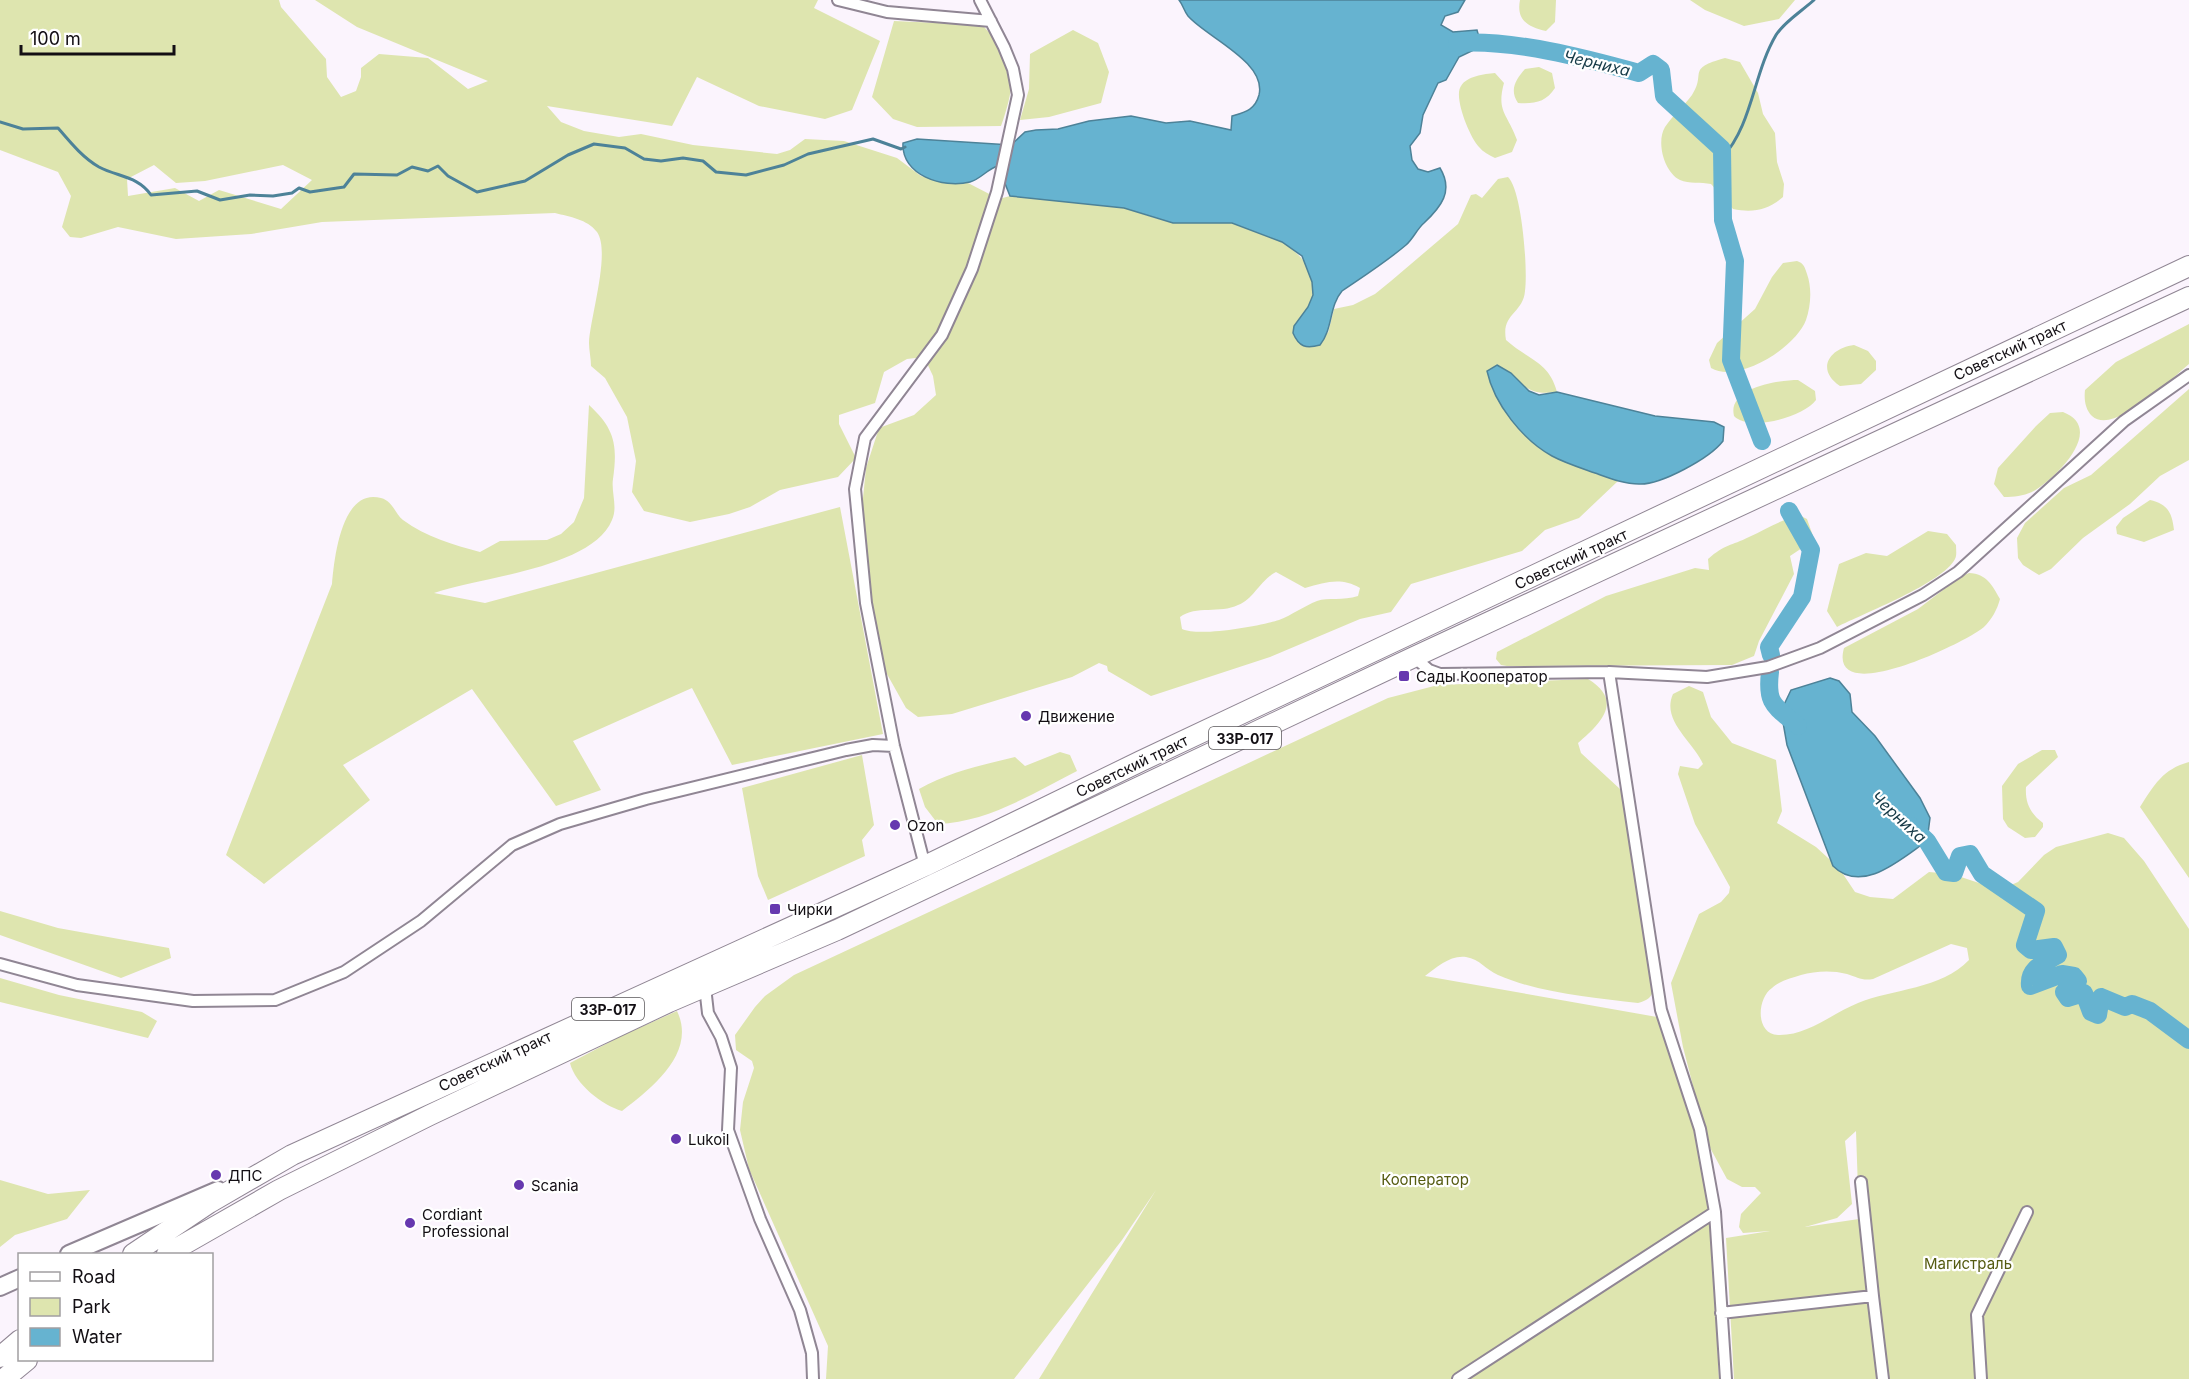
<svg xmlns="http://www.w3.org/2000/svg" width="2189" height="1379" font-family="Inter,sans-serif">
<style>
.green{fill:#dee5af;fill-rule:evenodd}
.water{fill:#66b3d0;stroke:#4d8298;stroke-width:1.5}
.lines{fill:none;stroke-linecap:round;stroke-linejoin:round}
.stream{stroke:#4d8298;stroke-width:3}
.river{stroke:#66b3d0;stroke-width:18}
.street-casing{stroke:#908694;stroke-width:14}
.primary-casing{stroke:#908694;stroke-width:20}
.highway-casing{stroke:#908694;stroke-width:22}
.street{stroke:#fff;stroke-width:10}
.primary{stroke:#fff;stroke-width:16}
.highway{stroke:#fff;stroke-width:20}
.poi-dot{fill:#6638af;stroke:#fff;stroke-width:2}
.labels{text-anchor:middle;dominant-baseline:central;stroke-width:4.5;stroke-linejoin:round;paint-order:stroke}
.shield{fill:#fff;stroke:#5a575a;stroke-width:1.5}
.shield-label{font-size:14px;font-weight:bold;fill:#130f14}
.street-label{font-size:15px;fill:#130f14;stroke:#fff}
.poi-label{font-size:15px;fill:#130f14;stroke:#fff;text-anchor:start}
.park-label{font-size:15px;fill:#555b11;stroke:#fff}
.water-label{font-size:16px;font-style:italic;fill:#163a47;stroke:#fff}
</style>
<rect width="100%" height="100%" fill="#fbf4fd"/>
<path class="green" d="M0,0H279L281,7L326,59L327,77L341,97L356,91L361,77V68L379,54L428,58L468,89L488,81L357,27L315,0H818L814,8L880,41L852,110L825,119L759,106L697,77L672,126L547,106L561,122L584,131L619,137L641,134L693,145L777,154L790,150L805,139L844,141L897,158L921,176L952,183H968L999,199L1010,196C1048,201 1087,199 1124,208C1140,212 1156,220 1173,222C1192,225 1212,220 1232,223C1265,229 1320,254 1313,295C1311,307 1301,317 1294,326L1328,333L1334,309L1353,305L1375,294L1391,281L1458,224L1471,195L1476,194L1482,198L1498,179L1508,177C1522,190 1528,270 1525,291C1523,314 1501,313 1506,340C1528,360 1549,361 1557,392C1535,395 1525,390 1511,373L1496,395C1533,453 1557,459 1618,481L1579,518L1545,530L1522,551L1411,584L1391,612L1360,619L1270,657L1151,696L1108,671L1107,666L1099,663L1072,677L952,714L918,717L906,708L883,667L868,586L862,508L866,468L879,428L914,415L936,395L933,376L924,357L907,359L884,372L875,403L839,415V424L856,458L838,477L780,490L750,507L729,514L690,522L644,511L632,492L636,461L627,417L605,378L591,366C591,359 589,350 589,343C590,318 611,252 597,232C587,219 570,217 555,213L322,222L251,234L176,239L118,227L81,238L70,237L62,227L71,196L58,172L0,150ZM154,165L176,183L205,181L283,165L312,180L281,209L219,190L199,201L175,188L128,196L127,179ZM1276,572L1305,588C1326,582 1341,577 1360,588L1358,596C1343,601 1328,597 1317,601C1304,606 1292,615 1279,620C1259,626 1200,637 1182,629L1180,617C1196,605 1220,614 1238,605C1254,599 1259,581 1276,572Z
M1520,0H1556L1555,22L1546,31C1528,27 1516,20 1520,0Z
M1690,0H1795L1779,19L1744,26L1705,10Z
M894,21L982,25C1017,59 1017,81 1001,126L917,127L893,119L872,97Z
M1073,30L1098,43L1109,72L1101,103L1049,117L1020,120L1029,89L1030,54Z
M1725,58L1740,62L1758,93L1763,114L1775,133L1777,162L1784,184L1783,197C1768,210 1753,213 1733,209L1711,184C1701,182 1689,184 1680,180C1664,172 1656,142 1665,127C1673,115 1684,106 1692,95C1707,73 1685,69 1725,58Z
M1539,67L1552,73L1555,88C1546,102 1535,104 1518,103C1509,90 1516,79 1525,69Z
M1495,73L1504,83C1496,112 1508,114 1517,140L1512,152L1495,158C1489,155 1483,152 1479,147C1470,138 1453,97 1461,86C1467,76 1484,74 1495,73Z
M1797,261C1804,263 1805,268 1807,274C1812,288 1811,306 1806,320C1796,347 1739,384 1711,368L1709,360L1717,343L1755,309L1772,277L1783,263Z
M2189,324V364C2171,379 2114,436 2092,416C2085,409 2084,399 2085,390L2116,362Z
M1854,345L1868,351L1876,361V370L1861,384L1840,386C1815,369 1830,348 1854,345Z
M1798,380L1815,391L1816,400C1804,417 1749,432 1734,416C1727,387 1779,380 1798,380Z
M2189,389V460L2160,476L2130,504L2083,538L2051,569L2039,575L2023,565L2018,558L2017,538L2025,523L2064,488L2091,475Z
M589,405C614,428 618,444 613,479C611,492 618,507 612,520C592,569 478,577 434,593L485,603L840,507L883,734L732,765L692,688L573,741L601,790L556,806L472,689L343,765L370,800L264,884L226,855L332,584C334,561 341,487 381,498C393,501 395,514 403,520C426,537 454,545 480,552L500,541L547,540L561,534L574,522L584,498Z
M2063,412C2107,429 2054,480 2032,492C2023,496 2014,497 2004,497L1994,484L1998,468L2036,426L2050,413Z
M2150,500C2168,504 2172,513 2174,530L2144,542L2117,534L2116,527L2123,518Z
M1801,516L1807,519L1813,536L1811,542L1790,556L1794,574L1759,641L1754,656L1732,665L1507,666L1501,665L1496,659L1497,652L1606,596L1695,568L1709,570L1708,559C1725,544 1731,546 1749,537C1767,529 1780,519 1801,516Z
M1928,531L1947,534L1956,545C1956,550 1957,555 1955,559C1943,583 1862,614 1837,627L1827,611L1839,564L1866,553L1887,556Z
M1969,573C1987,574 1992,585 2000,599C1997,610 1992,619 1984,627C1967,642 1827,710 1844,648L1918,609L1960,577Z
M1588,679C1624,701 1601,723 1578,743L1581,753L1620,789L1630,807L1654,987C1652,998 1648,1000 1638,1003C1594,998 1539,993 1498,975C1486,970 1480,959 1466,957C1450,955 1437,967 1425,976L1657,1017L1693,1116L1712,1230L1719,1379H1039L1156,1190L1122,1240L1014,1379H826L828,1346L749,1169L740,1130L743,1102L754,1068L752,1061L736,1050L735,1035L755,1007L765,996L794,975L1388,698L1438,685Z
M1689,686L1703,692L1711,717L1732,743L1776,760L1782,811L1777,823L1816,847L1839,868L1855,892L1870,897L1893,899L1929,872L1952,874L1994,888H2004L2018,882L2044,855L2056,847L2108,833L2124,838L2144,861L2189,929V1379H1734L1726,1238L1770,1231L1743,1233L1739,1227L1741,1214L1761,1193L1755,1187H1742L1727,1179L1708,1144L1683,1047L1671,983L1699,914L1721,902L1729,893L1730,887L1695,824L1678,774L1680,766L1698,769L1703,764C1693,741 1661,721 1673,694ZM1951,944L1967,948L1969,960C1942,989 1892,989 1858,1003C1833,1013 1807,1036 1778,1035C1755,1034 1757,998 1772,988C1779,981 1792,978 1801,975C1815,971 1832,970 1847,974C1857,977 1862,981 1873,979ZM1856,1131L1859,1219L1805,1227L1837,1218L1852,1204L1845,1141Z
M2042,750H2055L2058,757L2026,787C2025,803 2030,813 2043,823V827L2035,837L2025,838L2008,827L2003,819L2002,786L2018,764Z
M1060,752L1070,755L1077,771C1034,793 988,822 938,824L925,807L919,789C949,772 982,765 1015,757L1025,766Z
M862,755L874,825L862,840L865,856L768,900L758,876L742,788Z
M2189,762V878L2140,807C2154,785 2163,769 2189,762Z
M0,911L58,928L169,948L171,958L121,978L0,935Z
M0,978L59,995L142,1012L157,1021L148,1038L0,1002Z
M677,1011C697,1053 652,1088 622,1111C602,1105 575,1084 570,1063L621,1036Z
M0,1180L48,1194L90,1190L67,1219L15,1235L0,1247Z"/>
<path class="water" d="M1179,0H1465L1458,12L1445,16L1441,25L1453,32L1477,30L1480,41L1476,49L1459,57L1446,80L1438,83L1423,115L1420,133L1410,146L1412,160L1418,169L1428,172L1440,168C1454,191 1441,207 1424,223C1417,229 1413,239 1406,245C1386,262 1364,276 1342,291C1329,306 1333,329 1320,345C1306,349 1299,347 1293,333L1294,326L1308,307L1313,295L1312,282L1302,256L1282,242L1232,223H1173L1124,208L1010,196L998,166C987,169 981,179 970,182C943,189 901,175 903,143L917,139L1011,145L1025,132L1036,130L1058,129L1089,121L1131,116L1166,123L1190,121L1231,130L1232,116C1245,112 1255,110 1259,95C1267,62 1206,37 1188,16C1184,11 1183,5 1179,0Z
M1497,365L1511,373L1529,391L1539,395L1557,392L1655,416L1714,422L1724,427L1723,441C1710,458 1661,485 1639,484C1624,484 1609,478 1595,473C1581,468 1565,463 1552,456C1523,440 1494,404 1487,371Z
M1830,678L1839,681L1850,694L1852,712L1875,736L1920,798L1930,818L1927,841C1901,859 1862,895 1833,866L1787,745L1781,711L1791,690Z"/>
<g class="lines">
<path class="stream" d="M0,122L23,129L58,128C70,142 83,158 99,167C118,177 138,176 151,195L197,191L220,200L250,195L273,196L292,193L299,188L310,192L344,187L354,174L397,175L412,167L428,171L438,166L448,176L477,192L525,181L568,155L594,144L625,148L644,159L661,161L683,158L703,161L716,172L746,175L784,165L808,154L873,139L901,149L905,147
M1722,158C1753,124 1753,74 1776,35C1784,22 1802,11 1814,0"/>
<path class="river" d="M1457,43C1512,39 1585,58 1639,73L1653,64L1661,70L1664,96L1722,149L1723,220L1735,261L1731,360L1762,441
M1771,655L1769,647L1802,597L1811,550L1789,511
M1770,672C1766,705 1775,706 1798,726
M1911,826L1927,841L1946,872L1954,873L1960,856L1970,854L1982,874L2036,911L2025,945L2031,950L2054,947L2058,955C2044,963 2028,968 2030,986L2062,974L2074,976L2078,981L2064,992L2068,998L2084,993L2091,1012L2098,1015L2101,997L2125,1007L2132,1004L2150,1011L2189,1040"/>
<g class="street-casing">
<path id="street" d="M838,0L887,12L991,21
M1414,657L1429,670L1440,674L1609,672L1707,677L1768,667L1820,648L1923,595L1958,572L2124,421L2189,375
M1609,672L1661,1010L1700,1129L1715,1212L1726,1379
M925,866L894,746L866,603L855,489L865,438L942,335L972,269L997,192L1018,95L1013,69L1004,47L980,0
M0,964L77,985L193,1001L275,1000L344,972L421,921L512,845L560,824L646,799L846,750L873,745L894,746
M705,987L708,1013L721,1037L731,1068L728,1130L760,1219L800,1310L812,1353L813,1379
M1861,1182L1873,1296
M1721,1313L1873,1296L1883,1379
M1458,1379L1715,1212
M1981,1379L1977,1315L2027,1212"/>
</g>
<g class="primary-casing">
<path id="primary" d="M69,1254L218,1190
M0,1287L20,1278"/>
</g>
<g class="highway-casing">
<path id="highway" d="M133,1254L209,1203L292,1155L925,866L1141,761L2189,266
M167,1254L279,1190L430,1115L669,1002L837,930L1414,657L2189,297
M0,1357L20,1340
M4,1379L27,1360"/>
</g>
<use href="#street" class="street"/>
<use href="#primary" class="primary"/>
<use href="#highway" class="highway"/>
</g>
<g class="poi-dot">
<rect x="1398" y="670" width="12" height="12" rx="3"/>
<circle cx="1026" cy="716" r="6"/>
<circle cx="895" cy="825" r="6"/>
<rect x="769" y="903" width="12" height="12" rx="3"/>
<circle cx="676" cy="1139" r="6"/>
<circle cx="216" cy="1175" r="6"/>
<circle cx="519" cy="1185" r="6"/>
<circle cx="410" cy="1223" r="6"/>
</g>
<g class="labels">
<g class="shield">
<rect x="1209" y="727" width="72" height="22" rx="4.5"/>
<rect x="572" y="998" width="72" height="22" rx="4.5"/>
</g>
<g class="shield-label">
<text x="1245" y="738">33Р-017</text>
<text x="608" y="1009">33Р-017</text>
</g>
<g class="street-label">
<text transform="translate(2010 350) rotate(-25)">Советский тракт</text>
<text transform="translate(1571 559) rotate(-25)">Советский тракт</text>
<text transform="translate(1132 766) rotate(-26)">Советский тракт</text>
<text transform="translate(495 1061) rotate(-25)">Советский тракт</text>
</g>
<g class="poi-label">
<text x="1416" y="676">Сады Кооператор</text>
<text x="1038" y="716">Движение</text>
<text x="907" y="825">Ozon</text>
<text x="787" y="909">Чирки</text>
<text x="688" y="1139">Lukoil</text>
<text x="228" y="1175">ДПС</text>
<text x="531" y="1185">Scania</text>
<text x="422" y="1214">Cordiant<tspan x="422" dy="17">Professional</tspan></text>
</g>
<g class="park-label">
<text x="1425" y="1179">Кооператор</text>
<text x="1968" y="1263">Магистраль</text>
</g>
<g class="water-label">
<text transform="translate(1597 63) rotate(13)">Черниха</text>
<text transform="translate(1899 817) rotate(42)">Черниха</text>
</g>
</g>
<rect x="18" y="1253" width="195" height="108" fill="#ffffff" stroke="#a19fa1" stroke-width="1.5"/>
<rect x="30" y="1272" width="30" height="9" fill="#ffffff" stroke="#a19fa1" stroke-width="1.5"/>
<text x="72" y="1283" font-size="18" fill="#130f14">Road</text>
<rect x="30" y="1298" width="30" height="18" fill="#dee5af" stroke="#a19fa1" stroke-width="1.5"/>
<text x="72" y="1313" font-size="18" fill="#130f14">Park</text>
<rect x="30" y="1328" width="30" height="18" fill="#66b3d0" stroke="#a19fa1" stroke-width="1.5"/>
<text x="72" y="1343" font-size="18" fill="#130f14">Water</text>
<path d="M21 45v9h153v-9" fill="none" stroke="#130f14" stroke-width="3"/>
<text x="30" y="45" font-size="18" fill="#130f14" stroke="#ffffff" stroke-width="4.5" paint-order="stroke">100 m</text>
</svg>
